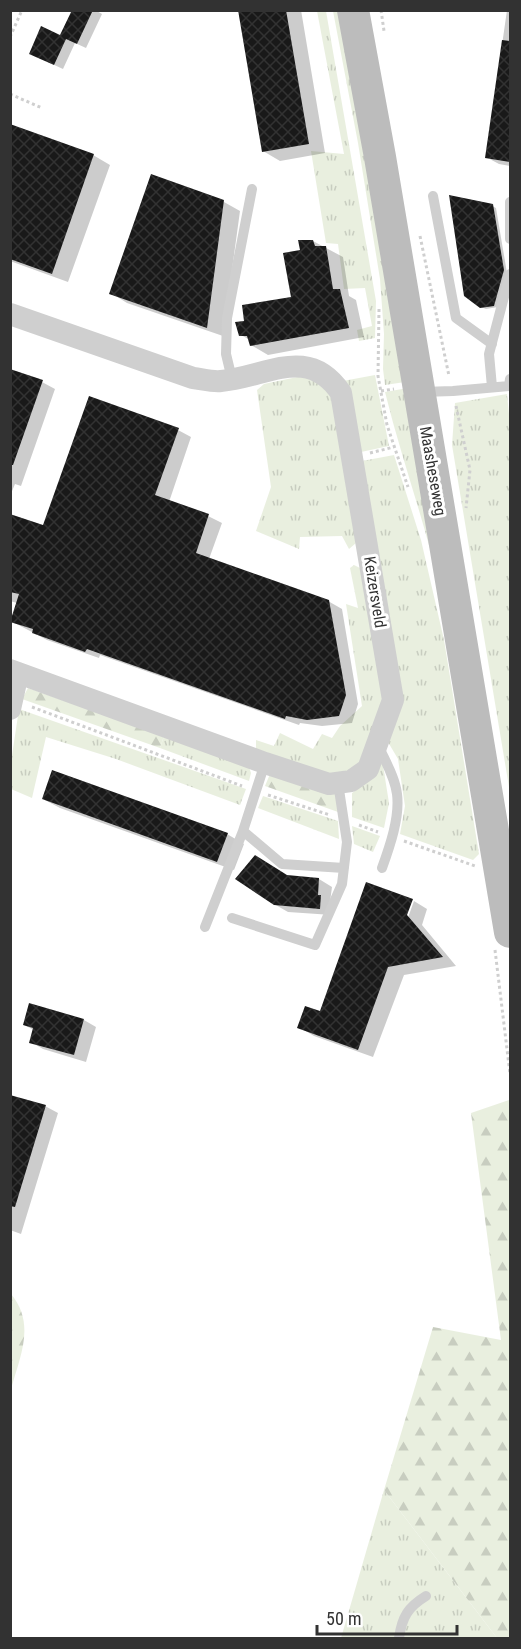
<svg xmlns="http://www.w3.org/2000/svg" width="521" height="1649" font-family="'Roboto Condensed',sans-serif">
<style>
.grass{fill:url(#grass-tufts)}
.forest{fill:url(#forest-firs)}
.shadow{fill:#0003}
.building{fill:url(#building-cross-hatch)}
.lines{fill:none;stroke-linecap:round;stroke-linejoin:round}
.path{stroke:#cfcfcf;stroke-width:3;stroke-dasharray:3 3;stroke-linecap:butt}
.lane{stroke:#cfcfcf;stroke-width:10}
.street{stroke:#cfcfcf;stroke-width:22}
.secondary{stroke:#bcbcbc;stroke-width:32}
.labels{text-anchor:middle;dominant-baseline:central;stroke-width:6;stroke-linejoin:round;paint-order:stroke}
.street-label{font-size:16px;fill:#323232;stroke:#fff}
</style>
<defs>
<pattern id="grass-tufts" width="24" height="20" patternUnits="userSpaceOnUse" patternTransform="scale(1.5)"><rect width="24" height="20" fill="#e9efdf"/><path d="M3 7l-1-3M5 7V3M7 7l1-3M15 17l-1-3M17 17v-4M19 17l1-3" fill="none" stroke="#c8cdc0"/></pattern>
<pattern id="forest-firs" width="22" height="20" patternUnits="userSpaceOnUse" patternTransform="scale(1.5)"><rect width="22" height="20" fill="#e9efdf"/><path d="M5 1l3.5 6h-7zM16 11l3.5 6h-7z" fill="#c8cdc0"/></pattern>
<pattern id="building-cross-hatch" width="8" height="8" patternUnits="userSpaceOnUse" patternTransform="scale(1.5)"><rect width="8" height="8" fill="#191919"/><path d="M0 0l8 8M0 8l8-8" fill="none" stroke="#323232"/></pattern>
</defs>
<rect width="100%" height="100%" fill="#fff"/>
<path class="grass" d="M317,11H326L376,301L375,338L359,341L357,330L372,326L365,288L344,289L338,244L326,243L311,151L344,154Z
M333,11H338L405,382L385,385L383,369L384,334L380,279L358,143Z
M375,375L389,446L361,452L343,381Z
M302,376L321,384L333,396L356,543L349,549L342,536L300,537L299,549L256,531L271,487L257,390L264,384Z
M408,388L430,549C416,497 398,445 385,392Z
M507,394L510,424V793L452,445L455,403Z
M394,455L421,540L444,640L479,854L473,860L400,834L405,806L398,759L388,742L362,461Z
M354,565L362,569L384,698L362,763L338,778L256,749V740L274,746L280,733L313,749L322,734L332,738L340,726L362,706L346,604L358,608L350,568Z
M19,709L246,789L240,805L116,759L46,737L32,798L11,789V762Z
M164,736L249,767L251,773L249,781L160,748Z
M382,759L389,803L384,828L352,817V793L373,778Z
M263,796L338,821L339,839L258,808Z
M352,826L380,836L373,852L354,844Z
M384,1490L497,1638H341Z"/>
<path class="forest" d="M28,688L164,736L160,748L22,699Z
M270,774L337,793L338,812L265,786Z
M509,1100L510,1638H497L384,1490L433,1327L501,1340L471,1113Z
M11,1294C36,1324 20,1356 11,1389Z"/>
<path class="shadow" d="M74,10H95L102,14L86,48L75,43L63,69L39,58L61,37Z
M240,10H301L325,153L280,161L263,151Z
M507,10H510V166L499,164L486,157Z
M10,126L93,155L110,165L68,282L10,261Z
M224,202L240,211L223,336L127,303L111,293Z
M492,206L496,208L507,273L498,307L486,309L481,307Z
M313,241L343,257L349,296L356,300L364,337L268,355L251,345L250,340L241,335L245,323L292,298L302,252Z
M10,370L42,382L55,389L21,486L15,484L10,496Z
M178,430L191,437L169,502L208,516L222,523L209,559L328,601L342,609L358,704L352,723L322,726L300,723L299,725L100,655L99,658L47,640L11,621L17,603L10,601V515L44,527Z
M43,799L227,834L244,844L234,870L60,808Z
M288,877L319,879L332,887L330,902L332,915L288,912L274,904Z
M367,884L413,901H410L403,922L406,923L414,901L427,909L422,925L456,966L404,975L373,1057L314,1036L299,1027L320,1013Z
M84,1020L96,1027L86,1062L43,1049L31,1042L34,1030L24,1025Z
M10,1096L45,1106L58,1113L21,1234L10,1230Z"/>
<path class="building" d="M72,10H93L77,44L66,39L54,65L29,54L41,26L60,35Z
M238,10H286L309,144L262,152Z
M502,40L510,41V162L485,158Z
M10,124L94,154L52,274L10,259Z
M151,174L224,200L207,328L109,294Z
M449,195L493,204L504,270L494,306L480,308L464,296Z
M298,240H313L315,246H326L333,289H340L349,328L250,346L247,336H239L235,322L244,321L242,305L291,297L283,253L300,250Z
M10,369L43,380L13,465H10Z
M89,396L179,428L155,495L209,514L196,553L329,600L346,695L339,716L307,720L286,716L285,719L87,649L85,652L32,633L33,629L10,622L19,594L10,592V514L43,525Z
M52,770L228,833L217,862L42,799Z
M255,855L287,875L319,878L318,895H321L320,909L274,905L235,879Z
M366,882L413,899L407,915L443,957L388,967L358,1050L297,1028L305,1006L320,1011Z
M29,1003L84,1019L74,1055L29,1043L33,1028L23,1025Z
M10,1095L46,1105L15,1207L10,1206Z"/>
<g class="lines">
<path class="path" d="M381,10L384,31
M10,37L22,10
M10,94L42,108
M420,236L449,376
M379,309L378,376L387,425L408,487
M381,391L394,389
M456,406L470,470L466,508
M370,453L394,447
M32,707L242,786
M268,795L330,815
M359,825L378,832
M404,841L475,866
M495,950L510,1074"/>
<path class="lane" d="M433,196L456,318L492,344
M510,202V239
M232,379L226,354L227,318L252,189
M492,387L489,354L510,274
M422,392L453,391L509,386L510,379
M378,745C385,761 395,777 397,794C400,817 390,846 382,868
M265,763L243,831L282,864L344,868
M232,918L315,945L342,884L347,842L338,783
M205,927L243,831
M399,1638C402,1617 408,1607 426,1596"/>
<path class="street" d="M10,314L193,378C202,379 212,382 221,381C267,377 308,344 341,393L393,700L368,769L351,781L329,784L265,763L10,670
M10,709L18,673"/>
<path class="secondary" d="M353,10L380,157L510,932"/>
</g>
<g class="labels">
<g class="street-label">
<text transform="translate(433 471) rotate(80)">Maasheseweg</text>
<text transform="translate(375 592) rotate(81)">Keizersveld</text>
</g>
</g>
<rect width="521" height="1649" fill="none" stroke="#323232" stroke-width="24"/>
<path d="M317 1625v9h140v-9" fill="none" stroke="#323232" stroke-width="3"/>
<text x="326" y="1625" font-size="18" fill="#323232" stroke="#ffffff" stroke-width="4.5" paint-order="stroke">50 m</text>
</svg>
